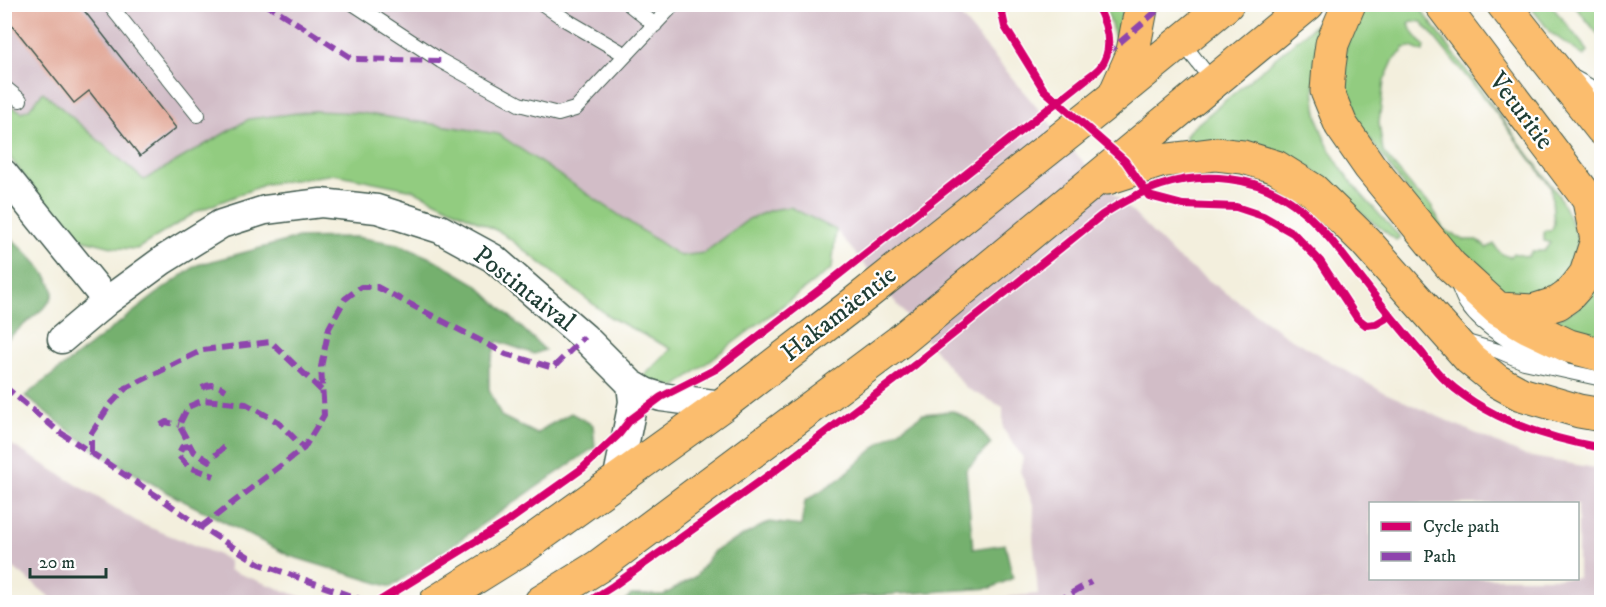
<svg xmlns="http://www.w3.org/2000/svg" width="1606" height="607" font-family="'IM FELL DW Pica',serif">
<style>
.industrial{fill:#d2bdc7;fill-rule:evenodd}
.green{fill:#92cc80;stroke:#58845a;stroke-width:1.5;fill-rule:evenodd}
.forest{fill:#75b06e;stroke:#4a7651;stroke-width:1.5}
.building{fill:#e3ab9b}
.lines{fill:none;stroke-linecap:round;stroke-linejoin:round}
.service-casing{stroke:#3f584d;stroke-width:16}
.minor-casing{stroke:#3f584d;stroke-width:31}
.primary-casing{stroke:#3f584d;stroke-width:35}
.service{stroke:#fff;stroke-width:14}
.minor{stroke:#fff;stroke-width:28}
.primary{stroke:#fbbd6e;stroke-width:33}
.quiet{stroke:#8e44ad;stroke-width:6;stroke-dasharray:12 6;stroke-linecap:butt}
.cycleway-casing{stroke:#fff;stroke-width:11}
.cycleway{stroke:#d6006c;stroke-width:8}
.labels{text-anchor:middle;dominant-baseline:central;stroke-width:4.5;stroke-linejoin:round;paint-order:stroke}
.street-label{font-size:26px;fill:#1f3d34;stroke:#fff}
</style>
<rect width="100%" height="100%" fill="#fff"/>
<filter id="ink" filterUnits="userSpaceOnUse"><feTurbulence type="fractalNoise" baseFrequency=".0167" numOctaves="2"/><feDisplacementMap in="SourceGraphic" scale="12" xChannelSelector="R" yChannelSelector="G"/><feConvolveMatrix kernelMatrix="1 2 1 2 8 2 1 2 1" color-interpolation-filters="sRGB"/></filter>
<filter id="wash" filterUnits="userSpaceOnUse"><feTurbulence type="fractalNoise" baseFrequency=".008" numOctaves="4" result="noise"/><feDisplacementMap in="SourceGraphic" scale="24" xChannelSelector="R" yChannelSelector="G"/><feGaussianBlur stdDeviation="1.35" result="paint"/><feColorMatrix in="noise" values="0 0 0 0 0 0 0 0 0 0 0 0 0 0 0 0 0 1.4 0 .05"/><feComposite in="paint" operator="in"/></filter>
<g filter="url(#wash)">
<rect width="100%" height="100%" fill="#f3efdd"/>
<path class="industrial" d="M5,5H951L1075,153L1176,257L1285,335L1381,391L1526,456L1601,469V602H954L1038,594L1033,538L1034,507L1020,471L1023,458L1003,429V407L966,388L836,230L790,207L749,219L704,253L680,257L498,134L144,181L5,113ZM1370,504H1578V578H1370Z
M4,440L141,524L219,555L229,561V570L315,602H56L5,561Z"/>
<path class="green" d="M1105,5H1122L1121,35L1115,37Z
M1361,5H1418L1559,196L1574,228L1578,240L1576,259L1561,282L1541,294L1517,295L1505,291L1493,285L1458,261L1339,97L1349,25ZM1412,21L1422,22L1496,113L1551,187L1554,224L1552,229L1549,231L1546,230L1544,232V241L1550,243L1544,251H1532L1528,257L1513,253L1510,257C1502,255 1498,252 1494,244L1487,248L1477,240H1464L1443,229L1431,205L1415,191L1383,152L1379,123L1384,81L1394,59L1403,51L1404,48L1411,47L1423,52L1425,47L1411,30L1409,23Z
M1529,5H1551L1588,51L1584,56L1551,33Z
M1574,5H1598L1601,10V38Z
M1323,18L1324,19C1313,60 1308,107 1328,146C1345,180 1375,209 1400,237L1396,240L1353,207L1332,186L1310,168L1280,153L1187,141L1186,136L1189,131Z
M43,92L144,180L249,119L314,111L361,113L498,134L680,256L704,253L749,219L771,210L790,207L836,230L832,268L675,387L641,379L671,349L610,317L502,233L413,190L335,174L266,184L198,211L137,249L116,248L77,238L58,221L5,151V103L22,112L29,109Z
M1601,277V345L1547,323C1578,309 1584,307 1601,277Z"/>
<path class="forest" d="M4,232C17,243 55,277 53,294C52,298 49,302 46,306L5,341Z
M356,237L398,244L435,260L476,284L545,350L534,354L497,341L489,368V389L501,416L537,434L546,427L571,413L593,425L595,447L391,587L290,556L176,497L97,452L25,396L159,292L197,265L298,238Z
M953,411L975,423L991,444L966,470L973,549L1005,544L1013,578L991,588L778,602H625L631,595H664L696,576L714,551L769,522L801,526L805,501L841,478L880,443L923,414Z"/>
<g id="blocks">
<path class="building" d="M4,4H79L176,128L140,156L89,91L74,103L4,15Z"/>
</g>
</g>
<g filter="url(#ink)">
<use href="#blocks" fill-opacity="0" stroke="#3f584d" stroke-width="1.5"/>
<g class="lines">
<g class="service-casing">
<path id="service" d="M109,4L198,115
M354,4L441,61L519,104L558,114L575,109L674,4
M543,4L566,20L626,55
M629,4L655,25
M1181,41L1214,83
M1575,78L1602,93
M4,87L20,100
M1458,285C1461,292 1463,300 1468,306C1487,334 1533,354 1563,369
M1463,341L1498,351L1524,362L1602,379"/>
</g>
<g class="minor-casing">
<path id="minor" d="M4,174L107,301
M62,339L107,301L163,260L221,224L265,210L321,203L377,209L440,229L493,258L584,337L631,384L645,392L661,397L722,405
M617,481L633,402L631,384"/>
</g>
<g class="primary-casing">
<path id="primary" d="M1349,4L1332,44L1329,66L1327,91L1341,125L1370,167L1451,266L1498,309L1527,326L1569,346L1602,355
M1441,4L1602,217
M1503,4L1602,129
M1116,92L1132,56L1142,4
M1107,178L1160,161L1216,154L1243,157L1276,167L1313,190L1365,241L1470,359L1497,381L1521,394L1579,411L1602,415
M1500,309L1533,311L1558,303L1568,296L1577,286L1586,274L1597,240L1589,201
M436,602L521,549L722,405L847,309L1106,103L1227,4
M541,602L599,566L899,342L1308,4"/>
</g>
<use href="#service" class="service"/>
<use href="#minor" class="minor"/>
<use href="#primary" class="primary"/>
<path class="quiet" d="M264,4L273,8L353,59L441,61
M1106,54L1165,4
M4,386L58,431L166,502L201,527L260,564L368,602
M202,388C211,383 217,385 226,390
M161,425L166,422L179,425
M189,446L182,447L178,455L189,467L214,476
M224,447L209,461L193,451L179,425L188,407L204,400L246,404L278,422L304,448
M91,452V434L109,406L126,388L203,350L271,342L322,391
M201,527L304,448L324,415L321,367L329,328L345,299L361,287H377L506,354L553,368L584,337
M1056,602L1091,582"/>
<g class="cycleway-casing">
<path id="cycleway" d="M1000,4L1005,27L1044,90L1125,161L1149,196L1183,205L1236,207L1263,216L1293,233L1320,261L1357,318L1366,325L1376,324L1390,316
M378,602L504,524L583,468L619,434L630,420L661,397L716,369L827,284L1086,79C1091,75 1098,71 1101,66C1115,47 1106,22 1096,4
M588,602L613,586L769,475L916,364L1102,215C1142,189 1179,173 1229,179C1293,186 1323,229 1359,276C1379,302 1400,328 1422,353C1429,362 1437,373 1446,381C1488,419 1546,438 1602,448"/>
</g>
<use href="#cycleway" class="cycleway"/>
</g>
</g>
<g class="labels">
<g class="street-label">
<text transform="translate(1521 111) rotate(53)">Veturitie</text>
<text transform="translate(524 289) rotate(38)">Postintaival</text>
<text transform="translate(839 314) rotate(-38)">Hakamäentie</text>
</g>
</g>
<rect width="1606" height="607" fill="none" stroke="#fff" stroke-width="24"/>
<rect x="1369" y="502" width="210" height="78" fill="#ffffff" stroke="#a5b1ae" stroke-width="1.5"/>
<rect x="1381" y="522" width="30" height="9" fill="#d6006c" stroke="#a5b1ae" stroke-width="1.5"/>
<text x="1423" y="532" font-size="18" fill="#1f3d34">Cycle path</text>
<rect x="1381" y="552" width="30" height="9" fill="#8e44ad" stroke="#a5b1ae" stroke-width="1.5"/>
<text x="1423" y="562" font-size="18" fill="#1f3d34">Path</text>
<path d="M30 568v9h76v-9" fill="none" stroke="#1f3d34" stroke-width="3"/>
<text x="39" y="568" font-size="18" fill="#1f3d34" stroke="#ffffff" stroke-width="4.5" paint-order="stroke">20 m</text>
</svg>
